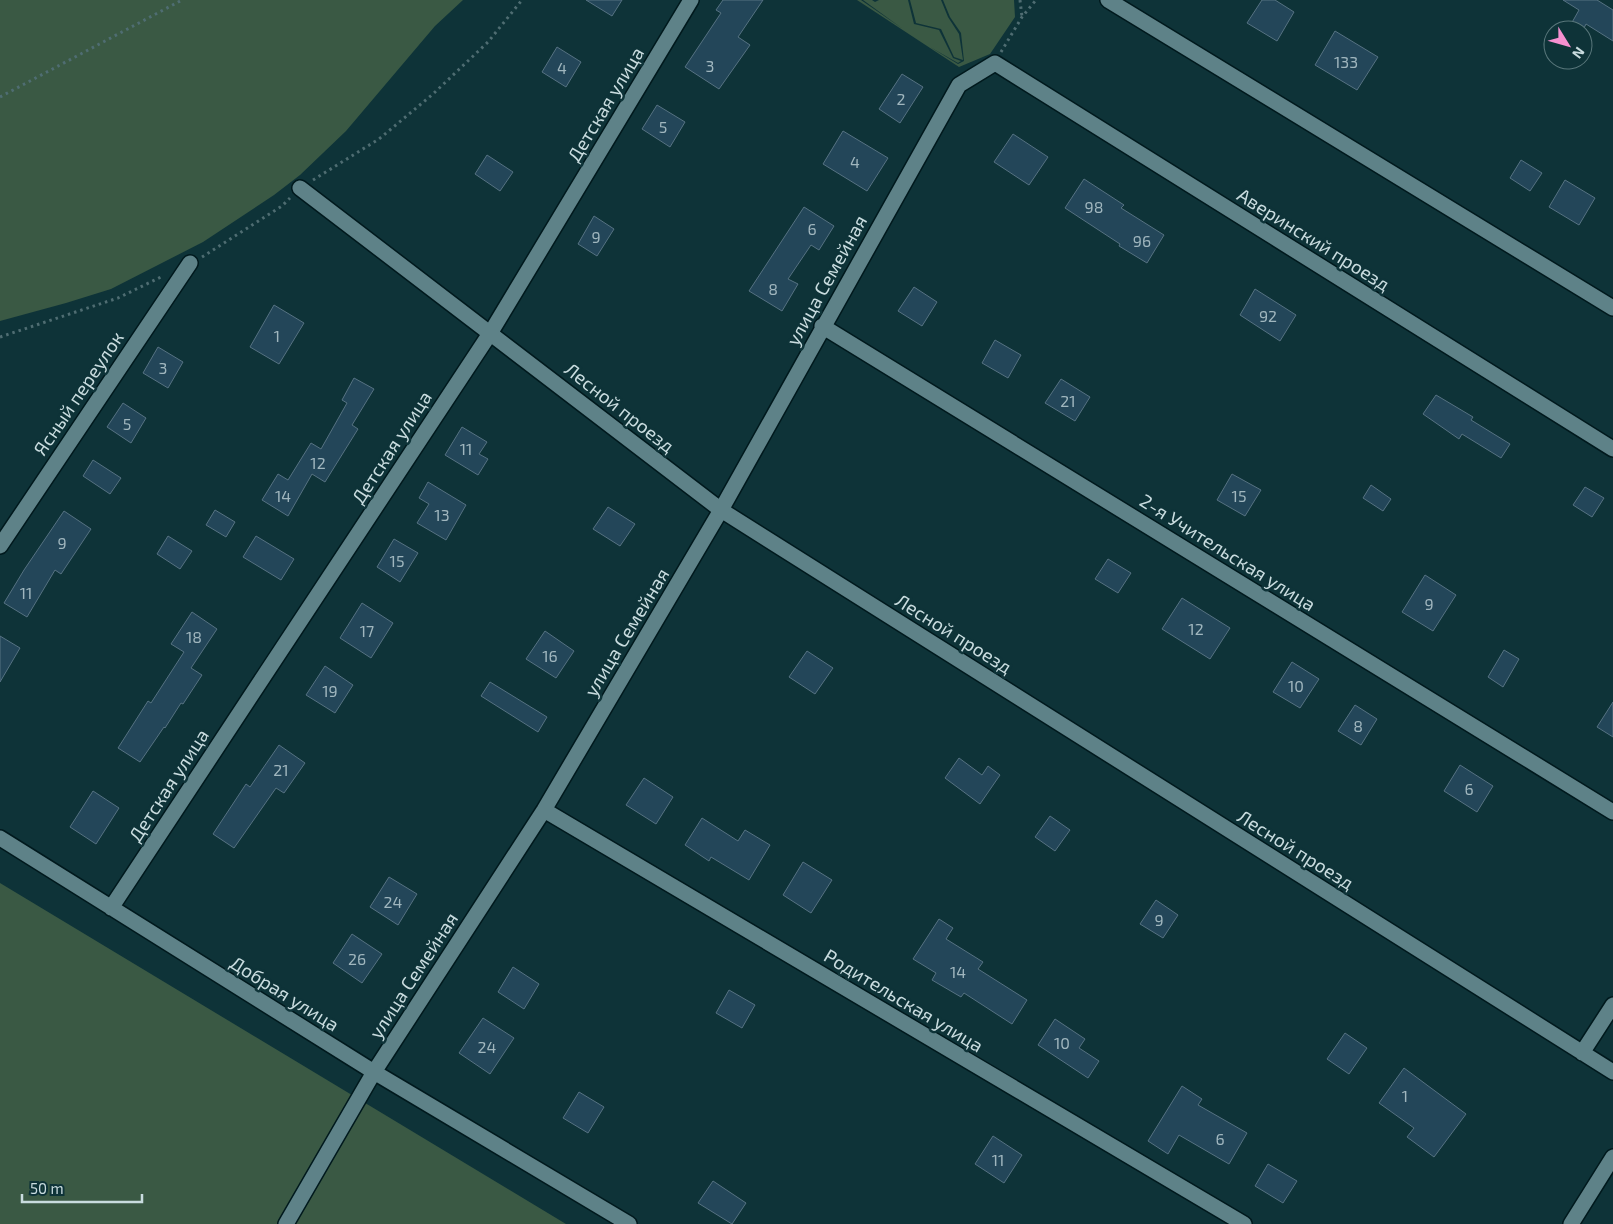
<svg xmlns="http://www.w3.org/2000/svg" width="1613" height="1224" font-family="'Exo 2',sans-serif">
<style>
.green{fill:#3a5944}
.building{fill:#234659;stroke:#567282}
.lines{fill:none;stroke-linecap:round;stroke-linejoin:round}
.minor-casing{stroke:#00191d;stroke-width:18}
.path{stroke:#4f6d72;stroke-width:3;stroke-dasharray:2.5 4;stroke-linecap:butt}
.minor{stroke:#5e8288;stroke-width:15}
.labels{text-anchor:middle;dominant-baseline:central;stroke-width:5;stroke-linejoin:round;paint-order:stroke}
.number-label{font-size:16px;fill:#a0b6be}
.street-label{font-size:19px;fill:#c9dcdf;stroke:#0e3338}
</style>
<rect width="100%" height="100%" fill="#0e3338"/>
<path class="green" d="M0,0H463L435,26L346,131L300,175L274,195L203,242L111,289L66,303L0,321Z
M857,0H861L903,29L863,0H872L875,2L879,0H908L914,24L939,30L953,58L961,61L958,63L930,47L958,64L964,61L961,33L950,17L943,0H1014L1015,17L990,54L959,67Z
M910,0H941L948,17L959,34L963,60L954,57L941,29L916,23Z
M0,883L566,1224H0Z"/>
<path class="building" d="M586,0H622L612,16Z
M723,0H763L738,37L750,45L719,89L685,67L721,13L716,10Z
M1262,0H1275L1294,12L1277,41L1247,23Z
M1563,0H1597L1613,10V41L1586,24L1583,30H1576L1570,26L1579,10Z
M1335,31L1378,57L1357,90L1315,65Z
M557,47L581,62L566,87L542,72Z
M902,74L923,87L900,123L879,109Z
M657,105L685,122L670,147L642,129Z
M843,131L888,158L867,191L823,164Z
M1013,134L1048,157L1029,185L994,162Z
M487,155L513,172L500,191L475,174Z
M1521,160L1542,173L1530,191L1510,178Z
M1084,179L1124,205L1121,208L1164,235L1147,263L1119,246L1120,244L1065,208Z
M1565,180L1595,198L1579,225L1549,207Z
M804,207L834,226L819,250L811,245L788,279L798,284L782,311L749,291Z
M594,216L614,229L597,256L578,244Z
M914,287L937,302L922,326L898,311Z
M1255,289L1296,315L1280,341L1240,315Z
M274,305L304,323L279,364L250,347Z
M995,340L1021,355L1008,378L982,363Z
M158,347L183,362L168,388L143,373Z
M354,378L374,389L352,425L358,429L325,482L312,474L288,516L262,500L278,474L288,480L311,443L321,449L347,403L342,400Z
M1061,379L1090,397L1075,421L1045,403Z
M1436,395L1473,417L1471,420L1510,444L1501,458L1462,434L1459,439L1423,414Z
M123,403L146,418L131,443L107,427Z
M462,427L487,442L479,454L488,459L478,475L445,455Z
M93,460L121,478L110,494L83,476Z
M1232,474L1261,490L1245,516L1217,500Z
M428,482L466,505L446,540L417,523L429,504L419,498Z
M1371,485L1391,499L1383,511L1363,498Z
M1585,487L1604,498L1592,517L1573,505Z
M608,507L635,524L620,546L593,529Z
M215,510L235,522L226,537L206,525Z
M64,511L91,529L61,574L55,570L27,617L4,603L24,570Z
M168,536L192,551L180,569L157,554Z
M256,536L294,559L281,580L243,557Z
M394,539L418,553L400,582L377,567Z
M1108,559L1131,573L1118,593L1095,579Z
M1425,575L1456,595L1433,631L1402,612Z
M1182,598L1230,628L1210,659L1162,629Z
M362,603L393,623L371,658L340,638Z
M192,612L217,629L191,668L202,675L183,704L181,703L165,728L164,727L140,762L118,748L148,701L151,703L184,652L171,644Z
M545,631L574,651L556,678L526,659Z
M0,636L20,648L0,682Z
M1504,650L1519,659L1503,687L1488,677Z
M807,651L833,668L815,694L789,677Z
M1292,662L1319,679L1300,708L1273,692Z
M325,666L353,685L335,713L306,695Z
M490,682L547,717L538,732L481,696Z
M1613,702V737L1597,727Z
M1355,705L1377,719L1361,745L1338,731Z
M279,745L305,763L284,793L276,788L234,848L213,834L246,784L250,787Z
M959,758L982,775L988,766L1000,775L980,804L945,778Z
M1460,765L1493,786L1477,812L1444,791Z
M644,778L673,797L656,824L626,805Z
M93,791L119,808L96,844L70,827Z
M1050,816L1070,830L1055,851L1035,837Z
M702,818L738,841L745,830L770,845L749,880L711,857L709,861L685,845Z
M803,862L832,880L811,913L783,895Z
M389,877L417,894L398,925L370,907Z
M1156,900L1178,915L1163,938L1140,924Z
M939,919L953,928L946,939L983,962L978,969L1027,1000L1012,1024L964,993L961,997L932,980L936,973L913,959Z
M352,934L382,954L362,983L333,963Z
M513,967L539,984L524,1009L498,992Z
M729,990L755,1005L742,1028L716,1013Z
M483,1018L514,1038L490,1074L459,1053Z
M1055,1019L1085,1039L1079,1048L1099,1061L1088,1078L1038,1045Z
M1345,1033L1367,1048L1349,1074L1327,1059Z
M1404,1068L1466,1114L1434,1157L1407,1137L1414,1128L1379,1103Z
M1182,1086L1202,1099L1198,1105L1247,1133L1229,1164L1179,1135L1168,1154L1148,1141Z
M579,1092L604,1107L588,1133L563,1118Z
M993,1136L1022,1155L1004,1183L975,1164Z
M1268,1164L1297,1181L1283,1203L1255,1186Z
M713,1181L746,1203L732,1224L698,1203Z"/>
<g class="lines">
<g class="minor-casing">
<path id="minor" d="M1108,0L1613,308
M300,188L721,510L1613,1072
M822,326L1613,812
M0,546L190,263
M544,810L1244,1224
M0,838L374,1072L629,1224
M111,908L491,332L691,0
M1582,1053L1613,1005
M286,1224L374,1072L544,810L721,510L959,85L995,63L1613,449
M1571,1224L1613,1157"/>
</g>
<path class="path" d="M1020,0L1022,17
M1001,52L1022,17L1036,0
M0,97L182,0
M313,180L379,139L433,94L488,42L522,0
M202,257L282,206L290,198
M0,337L118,298L163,276"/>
<use href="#minor" class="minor"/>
</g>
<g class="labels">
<g class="number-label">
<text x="1346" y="61">133</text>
<text x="710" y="65">3</text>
<text x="562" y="67">4</text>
<text x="901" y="98">2</text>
<text x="663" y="126">5</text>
<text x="855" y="161">4</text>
<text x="1094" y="206">98</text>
<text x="812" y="228">6</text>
<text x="596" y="236">9</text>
<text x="1142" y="240">96</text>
<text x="773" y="288">8</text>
<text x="1268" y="315">92</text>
<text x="277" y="335">1</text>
<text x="163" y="367">3</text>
<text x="1068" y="400">21</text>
<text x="127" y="423">5</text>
<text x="466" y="448">11</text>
<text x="318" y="462">12</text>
<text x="283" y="495">14</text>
<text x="1239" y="495">15</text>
<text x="442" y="514">13</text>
<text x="62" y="542">9</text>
<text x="397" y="560">15</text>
<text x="26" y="592">11</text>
<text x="1429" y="603">9</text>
<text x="1196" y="628">12</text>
<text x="367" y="630">17</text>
<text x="194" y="636">18</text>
<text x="550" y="655">16</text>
<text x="1296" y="685">10</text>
<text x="330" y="690">19</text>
<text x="1358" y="725">8</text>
<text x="281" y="769">21</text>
<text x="1469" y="788">6</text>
<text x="393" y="901">24</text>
<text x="1159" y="919">9</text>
<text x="357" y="958">26</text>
<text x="958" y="971">14</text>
<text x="1062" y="1042">10</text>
<text x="487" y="1046">24</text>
<text x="1405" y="1095">1</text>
<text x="1220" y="1138">6</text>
<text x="998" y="1159">11</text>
</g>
<g class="street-label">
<text transform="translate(605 104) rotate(-59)">Детская улица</text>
<text transform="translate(1314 239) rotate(32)">Аверинский проезд</text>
<text transform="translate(826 280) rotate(-61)">улица Семейная</text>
<text transform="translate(78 393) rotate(-56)">Ясный переулок</text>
<text transform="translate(620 407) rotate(38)">Лесной проезд</text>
<text transform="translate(391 447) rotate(-57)">Детская улица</text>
<text transform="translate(1228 552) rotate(32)">2-я Учительская улица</text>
<text transform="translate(626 632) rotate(-59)">улица Семейная</text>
<text transform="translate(954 633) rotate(32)">Лесной проезд</text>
<text transform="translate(168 785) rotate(-57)">Детская улица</text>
<text transform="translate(1296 849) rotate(32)">Лесной проезд</text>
<text transform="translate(413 975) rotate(-57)">улица Семейная</text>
<text transform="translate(285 993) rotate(32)">Добрая улица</text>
<text transform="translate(904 1000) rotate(31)">Родительская улица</text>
</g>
</g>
<g transform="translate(1568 45) rotate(127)"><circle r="24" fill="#0e3338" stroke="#59777b"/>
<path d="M0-4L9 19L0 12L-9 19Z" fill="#f690d0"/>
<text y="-8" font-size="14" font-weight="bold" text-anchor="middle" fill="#c9dcdf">N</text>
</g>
<path d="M22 1194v8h120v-8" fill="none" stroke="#c9dcdf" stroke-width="2.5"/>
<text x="30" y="1194" font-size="15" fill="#c9dcdf" stroke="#0e3338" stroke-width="4" paint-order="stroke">50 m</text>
</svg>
